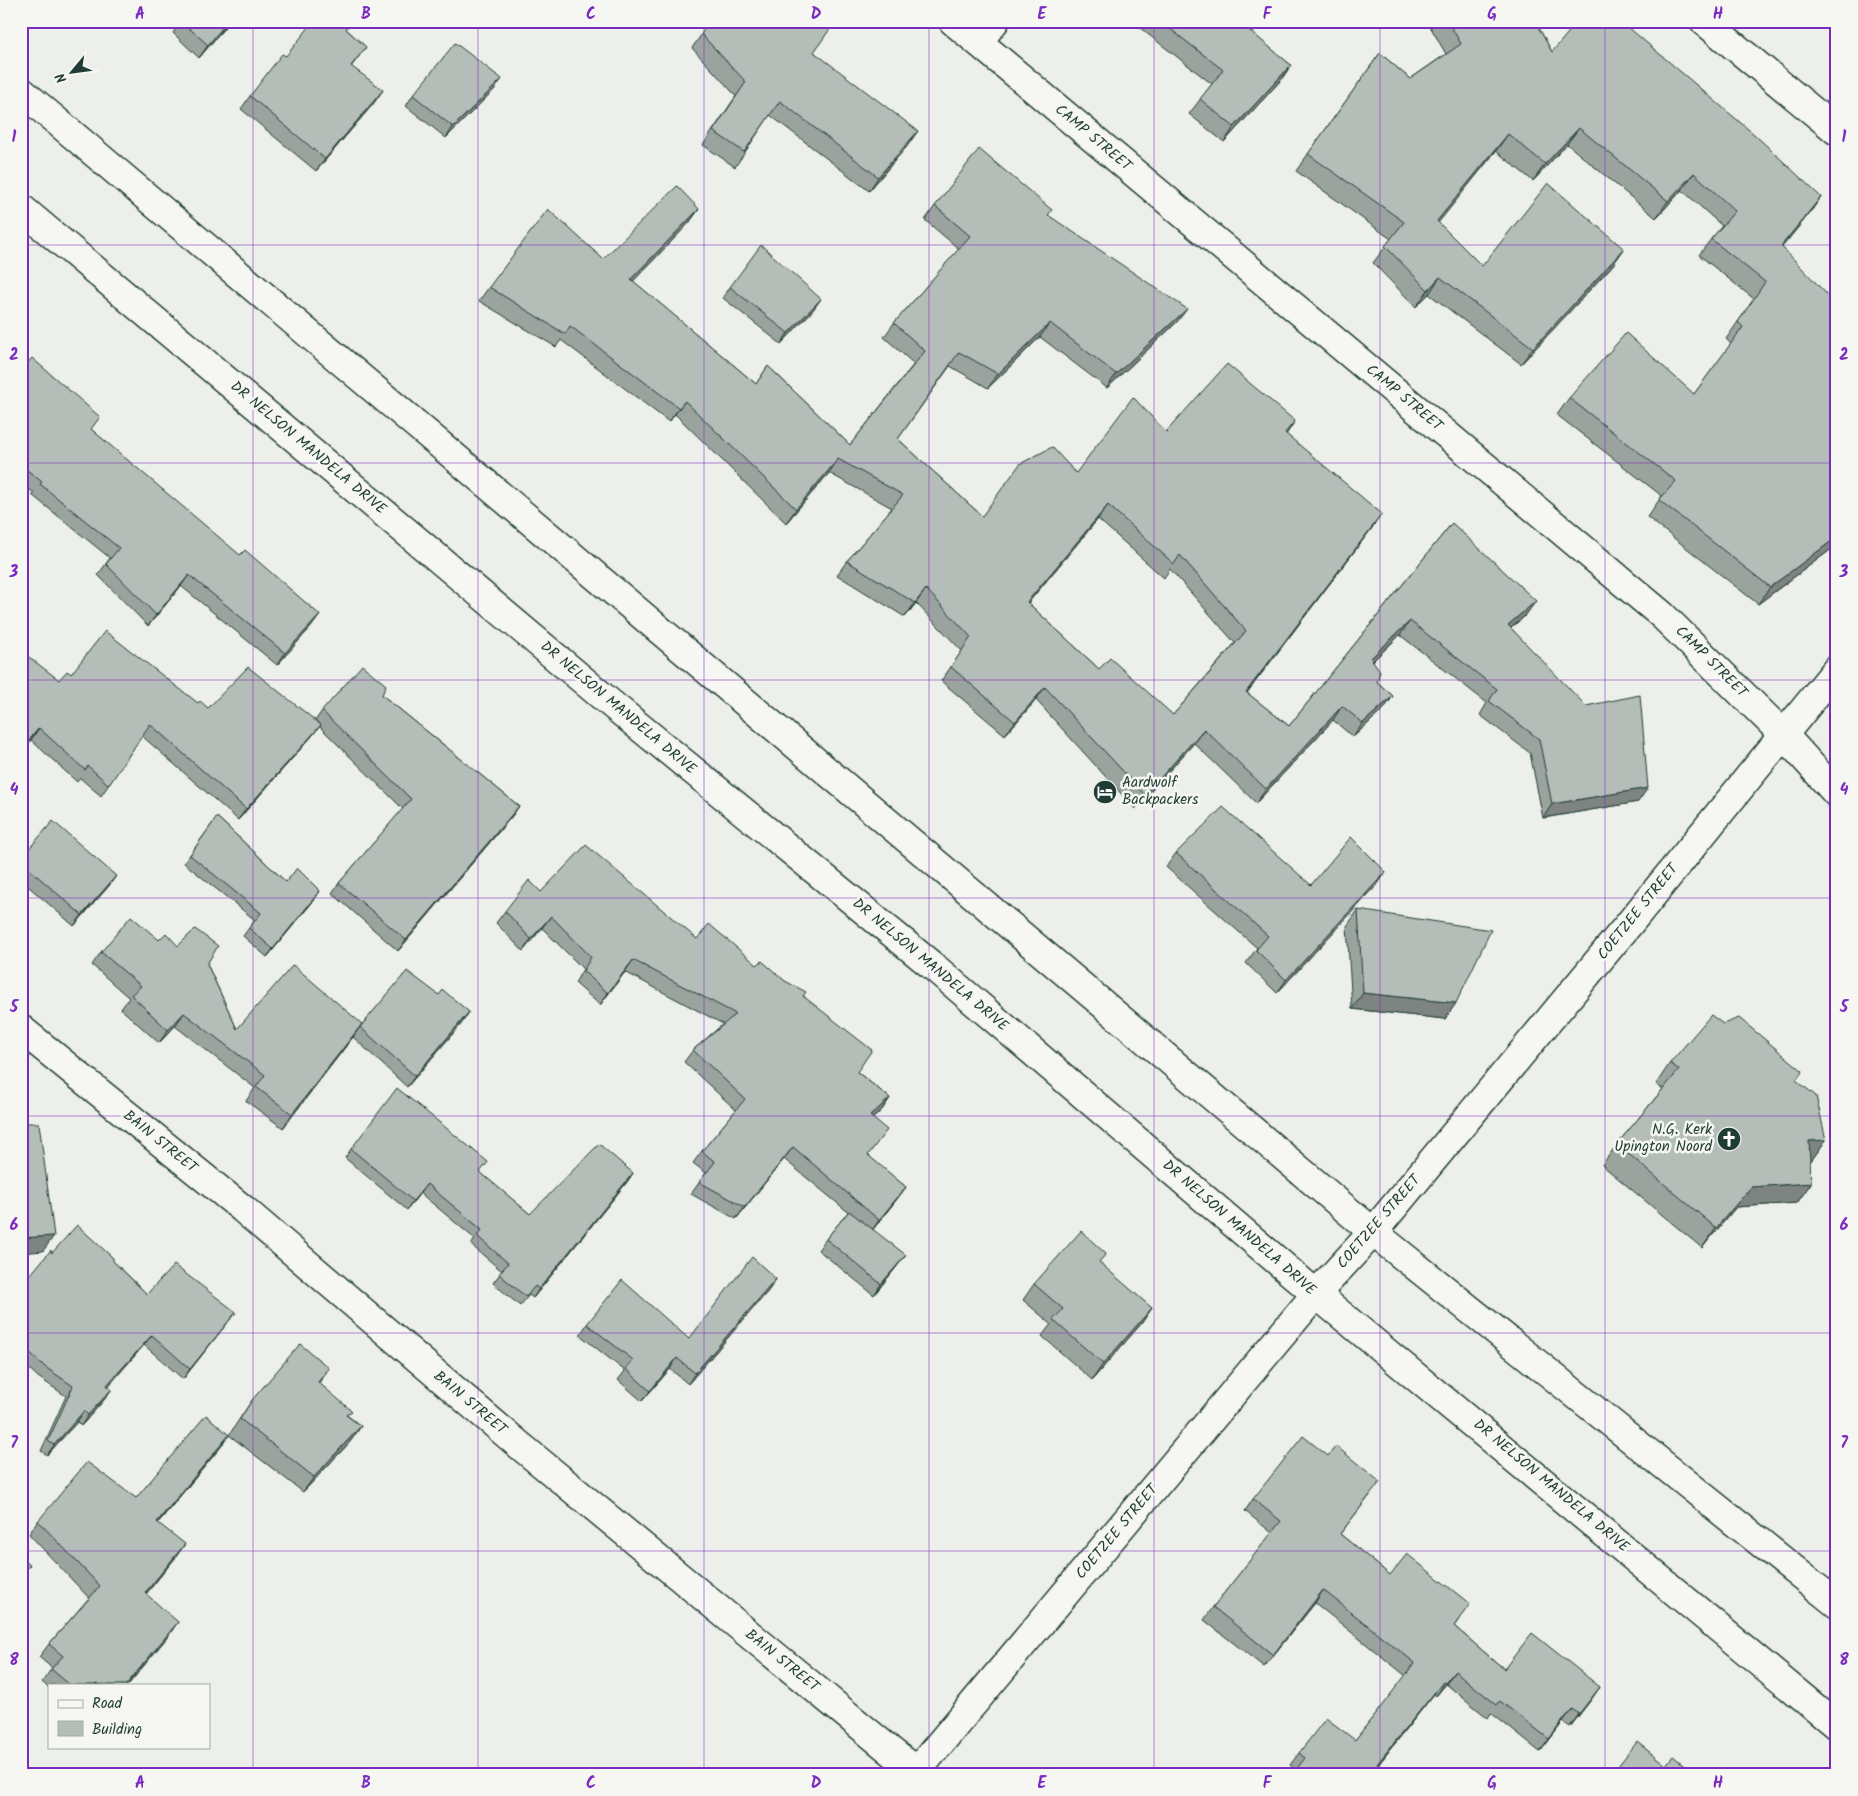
<svg xmlns="http://www.w3.org/2000/svg" width="1858" height="1796" font-family="Kalam,sans-serif">
<style>
.lines{fill:none;stroke-linecap:round;stroke-linejoin:round}
.minor-casing{stroke:#1f3d34;stroke-width:31}
.tertiary-casing{stroke:#1f3d34;stroke-width:31}
.minor{stroke:#f6f6f2;stroke-width:28}
.tertiary{stroke:#f6f6f2;stroke-width:28}
.wall{fill:#9ba39e;stroke:#1f3d34;fill-rule:evenodd}
.shaded-wall{fill:#7e8481;stroke:#1f3d34}
.building{fill:#b4bdb8;stroke:#1f3d34;fill-rule:evenodd}
.grid{fill:none;stroke:#7b2cbf;stroke-width:1;stroke-opacity:0.55}
.labels{text-anchor:middle;dominant-baseline:central;stroke-width:5;stroke-linejoin:round;paint-order:stroke}
.street-label{font-size:15px;fill:#1f3d34;stroke:#f6f6f2}
.poi-label{font-size:15px;fill:#1f3d34;stroke:#f6f6f2;text-anchor:start}
.neatline{fill:none;stroke:#7b2cbf;stroke-width:2}
.grid-label{font-size:16px;text-anchor:middle;font-weight:bold;fill:#7b2cbf}
</style>
<rect width="100%" height="100%" fill="#edefea"/>
<filter id="ink" filterUnits="userSpaceOnUse"><feTurbulence type="fractalNoise" baseFrequency=".02" numOctaves="2"/><feDisplacementMap in="SourceGraphic" scale="10" xChannelSelector="R" yChannelSelector="G"/><feConvolveMatrix kernelMatrix="1 2 1 2 8 2 1 2 1" color-interpolation-filters="sRGB"/></filter>
<g filter="url(#ink)">
<g class="lines">
<g class="minor-casing">
<path id="minor" d="M953,21L1662,615L1783,734L1837,794
M1704,21L1837,131
M978,42L995,21
M21,1029L243,1209L518,1444L920,1775
M916,1772L1316,1294L1373,1232L1629,924L1837,669"/>
</g>
<g class="tertiary-casing">
<path id="tertiary" d="M21,91L1373,1232L1837,1604
M21,208L609,702L935,968L1316,1294L1837,1726"/>
</g>
<use href="#minor" class="minor"/>
<use href="#tertiary" class="tertiary"/>
</g>
<path class="wall" d="M176,21H230L199,58L173,33L179,24Z
M711,21L814,52L908,145L869,191L770,115L735,167L703,145L736,96L692,48Z
M1131,21H1247L1243,26L1291,65L1281,80L1224,142L1189,114L1212,84Z
M1427,21H1535L1552,52L1821,197L1809,214L1782,247L1837,422V545L1758,604L1647,517L1662,496L1557,415L1569,398L1694,394L1731,344L1726,339L1754,299L1699,255L1711,239L1722,226L1682,190L1656,218L1567,144L1533,181L1496,151L1438,222L1482,266L1624,249L1612,266L1521,364L1429,294L1416,307L1373,263L1391,239L1296,171L1380,53L1410,79L1446,54Z
M346,29L366,47L351,67L374,103L316,171L241,109L250,96L286,56Z
M494,90L446,138L406,106L413,95Z
M935,206L1048,215L1177,322L1107,388L1040,337L988,388L950,366L898,439L982,516L1166,432L1286,434L1372,528L1247,693L1289,726L1452,523L1526,615L1511,628L1638,802L1543,818L1530,753L1480,715L1487,703L1400,635L1373,661L1377,682L1393,696L1383,710L1353,737L1333,720L1256,803L1194,743L1135,809L1036,700L1005,735L941,681L962,651L916,603L905,617L837,575L847,561L892,508L829,473L786,523L675,414L669,422L561,340L556,347L479,301L489,287L603,259L699,209L689,223L633,281L756,384L768,366L850,445L914,364L884,337L894,323L959,249L925,220ZM1098,519L1164,578L1170,569L1235,643L1173,715L1099,669L1028,603Z
M730,287L813,310L781,344L723,298Z
M21,371L92,430L312,626L277,665L181,586L148,626L98,575L110,558L32,495L34,493L21,483Z
M71,674L198,703L208,708L315,721L322,711L382,695L519,806L512,816L398,951L332,893L339,883L403,809L319,726L312,736L238,820L142,736L101,796L80,778L77,782L31,740L59,680Z
M217,817L286,882L315,899L267,957L243,936L255,920L184,863Z
M1176,853L1311,885L1386,872L1377,885L1277,993L1246,963L1257,948L1166,867Z
M21,858L116,876L108,887L74,926L21,880Z
M541,892L697,939L757,965L785,981L804,996L857,1072L890,1098L882,1110L873,1118L868,1156L906,1187L897,1199L873,1229L898,1265L874,1295L818,1250L826,1239L848,1212L784,1159L736,1219L691,1194L706,1173L693,1163L702,1151L736,1110L684,1062L693,1050L723,1024L625,972L600,1005L575,983L583,969L542,928L523,951L496,923L505,911Z
M1358,910L1456,1003L1445,1019L1352,1009L1347,926Z
M159,940L178,946L207,964L237,1029L362,1024L439,995L469,1012L462,1023L407,1087L353,1037L283,1128L246,1101L255,1088L175,1026L159,1043L121,1009L129,998L92,965L101,952Z
M1723,1024L1796,1081L1826,1140L1811,1161H1810L1811,1183L1797,1203L1736,1207L1702,1248L1602,1165L1617,1144L1663,1089L1656,1084L1670,1063Z
M351,1149L480,1173L530,1214L633,1173L627,1182L533,1298L529,1295L520,1306L493,1283L502,1271L471,1245L475,1239L420,1193L407,1210L345,1158Z
M52,1253L113,1261L147,1294L228,1322L183,1379L144,1345L108,1386L111,1390L104,1400L81,1426L77,1422L47,1455L41,1451L66,1396L38,1377L21,1361V1286Z
M776,1279L769,1290L688,1384L670,1369L642,1401L618,1380L625,1371L580,1335L587,1324L689,1339Z
M1034,1284L1152,1308L1141,1324L1092,1380L1042,1336L1051,1324L1023,1300Z
M329,1368L319,1383L348,1416L361,1426L350,1442L303,1492L229,1435L252,1400Z
M229,1435L220,1448L158,1523L176,1557L146,1594L169,1635L128,1685H49V1688L42,1682L52,1668L39,1657L49,1644L89,1598L29,1534L38,1521L136,1498Z
M1371,1494L1340,1534L1390,1575L1461,1617L1454,1626L1504,1669L1600,1687L1570,1727L1563,1722L1540,1752L1491,1713L1488,1718L1446,1684L1436,1696L1434,1694L1378,1765L1296,1770L1290,1765L1299,1753L1355,1740L1406,1676L1315,1603L1264,1667L1204,1620L1213,1607L1272,1533L1245,1511L1253,1499Z"/>
<path class="shaded-wall" d="M228,21H230L199,58L208,45Z
M1291,65L1281,80L1224,142L1234,127Z
M502,79L494,90L446,138L453,127Z
M383,90L374,103L316,171L325,159Z
M1579,128L1567,144L1533,181L1545,164Z
M918,131L908,145L869,191L878,177Z
M1508,134L1496,151L1426,238L1437,221Z
M1694,173L1682,190L1656,218L1668,201Z
M1821,197L1809,214L1769,263L1781,246Z
M699,209L689,223L622,293L631,279Z
M1624,249L1612,266L1521,364L1533,348Z
M1440,277L1429,294L1416,307L1428,290Z
M821,299L813,310L781,344L788,333Z
M1187,309L1177,322L1107,388L1116,374Z
M1050,323L1040,337L988,388L998,374Z
M685,401L675,414L669,422L679,408Z
M1837,414V422L1833,417Z
M1295,421L1286,435L1285,433Z
M838,459L829,473L786,523L796,509Z
M1108,505L1098,519L1017,616L1027,602Z
M1382,514L1372,528L1236,706L1246,692Z
M1837,537V545L1758,604L1770,587Z
M189,575L181,586L148,626L156,615Z
M926,589L916,603L905,617L915,603Z
M1536,601L1526,615L1498,639L1508,625Z
M320,615L312,626L277,665L285,653Z
M1410,621L1400,635L1361,672L1371,658Z
M1045,687L1036,700L1005,735L1015,722Z
M1393,696L1383,710L1353,737L1363,723Z
M1342,706L1333,720L1256,803L1266,789Z
M321,725L312,736L238,820L246,809Z
M39,728L31,740L21,751V749Z
M1204,729L1194,743L1135,809L1145,795Z
M1648,788L1638,802L1543,818L1552,804Z
M519,806L512,816L398,951L406,940Z
M1386,872L1377,885L1277,993L1286,980Z
M116,876L108,887L74,926L82,915Z
M320,891L315,899L267,957L273,949Z
M551,916L542,928L523,951L531,939Z
M633,960L625,972L600,1005L608,993Z
M1363,993L1456,1003L1445,1019L1352,1009Z
M469,1012L462,1023L407,1087L415,1076Z
M184,1013L175,1026L159,1043L168,1030Z
M362,1024L353,1037L283,1128L292,1114Z
M890,1098L882,1110L862,1128L870,1116Z
M1826,1140L1811,1161H1795L1809,1141Z
M793,1147L784,1159L736,1219L745,1207Z
M633,1173L627,1182L533,1298L539,1289Z
M1811,1183L1797,1203L1736,1207L1702,1248L1716,1228L1751,1187Z
M427,1184L420,1193L407,1210L413,1201Z
M906,1187L897,1199L871,1232L879,1220Z
M54,1236L43,1251L21,1253V1238Z
M906,1255L874,1295L881,1284Z
M776,1279L769,1290L688,1384L695,1373Z
M1152,1308L1141,1324L1092,1380L1103,1364Z
M236,1312L228,1322L183,1379L190,1369Z
M152,1335L144,1345L100,1396L107,1385Z
M677,1358L670,1369L642,1401L650,1391Z
M111,1390L104,1400L81,1426L88,1415Z
M84,1411L77,1422L47,1455L54,1445Z
M361,1426L350,1442L303,1492L314,1477Z
M229,1435L220,1448L147,1535L157,1522Z
M185,1544L176,1557L136,1606L145,1593Z
M1323,1590L1315,1603L1264,1667L1273,1655Z
M178,1622L169,1635L128,1685H126Z
M1455,1671L1446,1684L1436,1696L1445,1683Z
M1443,1682L1434,1694L1370,1775L1377,1764Z
M1600,1687L1591,1700L1570,1727L1579,1714Z
M1572,1709L1563,1722L1540,1752L1549,1739Z"/>
<path class="building" d="M181,21H228L208,45Z
M314,21H351L346,29L366,47L351,66L383,90L325,159L250,96L282,54L286,56Z
M711,21H826L832,26L814,52L918,131L878,177L780,101L744,152L713,131L746,82L701,34Z
M1160,21H1245L1243,25L1291,65L1234,127L1200,99L1223,70Z
M1448,21H1535L1552,52L1578,21H1621L1755,135L1821,197L1781,246L1835,303L1837,301V414L1833,417L1837,422V537L1770,587L1659,500L1676,481L1569,398L1626,333L1694,394L1743,327L1738,322L1765,282L1711,239L1735,211L1694,173L1668,201L1579,128L1545,164L1508,134L1437,221L1482,266L1548,183L1624,249L1533,348L1440,277L1428,290L1385,246L1404,222L1308,154L1380,53L1410,79L1461,44Z
M455,43L502,79L453,127L413,95Z
M979,149L1052,210L1048,215L1187,309L1116,374L1050,323L998,374L959,352L898,439L982,516L1020,464L1052,447L1076,473L1133,397L1166,432L1227,364L1295,421L1285,433L1382,514L1246,692L1289,726L1452,523L1536,601L1508,625L1586,706L1640,695L1648,788L1552,804L1539,739L1489,701L1497,689L1410,621L1371,658L1380,671L1377,682L1393,696L1363,723L1342,706L1266,789L1204,729L1145,795L1045,687L1015,722L951,667L971,637L926,589L915,603L847,561L903,495L838,459L796,509L685,401L679,408L570,326L565,334L489,287L548,209L603,259L677,186L699,209L631,279L756,384L768,366L850,445L925,351L894,323L970,236L935,206ZM1108,505L1174,564L1180,555L1246,631L1173,715L1110,658L1099,669L1027,602Z
M761,245L821,299L788,333L730,287Z
M32,358L100,417L91,429L240,555L245,550L320,615L285,653L189,575L156,615L106,564L119,548L40,484L42,482L21,465V371Z
M105,631L198,703L200,701L208,708L248,667L321,725L246,809L150,724L109,785L88,766L85,770L39,728L21,749V651L59,680L67,671L71,674Z
M362,665L386,685L382,695L519,806L406,940L339,883L411,799L322,711Z
M1223,807L1311,885L1351,837L1386,872L1286,980L1256,950L1268,936L1176,853Z
M217,817L286,882L297,868L320,891L273,949L249,928L261,913L190,855Z
M53,821L116,876L82,915L21,862V858Z
M586,845L697,939L709,924L757,965L762,961L785,981L806,992L803,996L872,1050L857,1072L890,1098L870,1116L887,1130L868,1155L906,1187L879,1220L793,1147L745,1207L699,1182L715,1162L702,1151L745,1099L693,1050L736,1014L633,960L608,993L583,971L591,957L551,916L531,939L505,911L529,880L541,892Z
M1358,910L1491,930L1456,1003L1363,993Z
M131,916L159,940L166,933L178,946L195,929L218,946L207,964L237,1029L293,965L362,1024L292,1114L256,1087L265,1075L184,1013L168,1030L131,995L141,986L101,952Z
M407,971L439,995L443,990L469,1012L415,1076L360,1027Z
M1711,1015L1723,1024L1739,1018L1803,1071L1796,1080L1816,1096L1826,1140L1809,1141L1811,1183L1751,1187L1716,1228L1617,1144L1679,1070L1670,1063Z
M397,1088L488,1162L480,1172L530,1214L599,1144L633,1173L539,1289L535,1286L526,1297L499,1274L508,1263L477,1236L482,1230L427,1184L413,1201L351,1149Z
M21,1123H39L54,1236L21,1238Z
M849,1211L906,1255L881,1284L826,1239Z
M77,1225L113,1258V1261L147,1294L174,1265L236,1312L190,1369L152,1335L107,1385L111,1390L88,1415L84,1411L54,1445L48,1441L73,1386L45,1367L21,1344V1286L51,1250L52,1253Z
M1081,1231L1106,1254L1099,1262L1152,1308L1103,1364L1053,1320L1063,1309L1034,1284Z
M752,1257L776,1279L695,1373L677,1358L650,1391L626,1369L633,1360L587,1324L622,1280L689,1339Z
M300,1344L329,1368L318,1382L352,1411L346,1415L361,1426L314,1477L240,1419L252,1400Z
M206,1415L229,1435L157,1522L185,1544L145,1593L178,1622L126,1685H98L96,1684V1685H70L51,1669L63,1656L49,1644L100,1586L38,1521L87,1462L136,1498Z
M1303,1436L1328,1456L1336,1446L1380,1482L1340,1534L1390,1575L1407,1554L1470,1604L1454,1626L1504,1669L1532,1633L1600,1687L1579,1714L1572,1709L1549,1739L1500,1701L1497,1705L1455,1671L1445,1683L1443,1682L1377,1764L1391,1775H1292L1305,1758L1299,1753L1326,1718L1355,1740L1415,1663L1323,1590L1273,1655L1213,1607L1281,1521L1253,1499Z
M21,1558L30,1565L21,1575Z
M1637,1742L1666,1765L1673,1756L1697,1775H1611Z"/>
</g>
<path class="grid" d="M253,21V1775M478,21V1775M704,21V1775M929,21V1775M1154,21V1775M1380,21V1775M1605,21V1775M21,245H1837M21,463H1837M21,680H1837M21,898H1837M21,1116H1837M21,1333H1837M21,1551H1837"/>
<defs>
<g id="hotel-disc" transform="scale(1.25)"><circle r="9.5" fill="#1f3d34" stroke="#f6f6f2"/><path d="M-6-4.5h1.5V1H6V5H4.5V3h-9V5H-6ZM-4 0a1.8 1.8 0 1 1 3.6 0ZM.5 0V-2.5h3Q6-2.5 6 0Z" fill="#fff"/></g>
<g id="church-disc" transform="scale(1.25)"><circle r="9.5" fill="#1f3d34" stroke="#f6f6f2"/><path d="M-1.2-6h2.4v3.5h3.3v2.4h-3.3V6h-2.4V-.1h-3.3v-2.4h3.3Z" fill="#fff"/></g>
</defs>
<g fill-rule="evenodd">
<use href="#hotel-disc" x="1105" y="792"/>
<use href="#church-disc" x="1729" y="1139"/>
</g>
<g class="labels">
<g class="street-label">
<text transform="translate(1093 138) rotate(40)">CAMP STREET</text>
<text transform="translate(1404 398) rotate(40)">CAMP STREET</text>
<text transform="translate(308 448) rotate(40)">DR NELSON MANDELA DRIVE</text>
<text transform="translate(1711 662) rotate(45)">CAMP STREET</text>
<text transform="translate(618 708) rotate(40)">DR NELSON MANDELA DRIVE</text>
<text transform="translate(1638 912) rotate(-51)">COETZEE STREET</text>
<text transform="translate(930 965) rotate(40)">DR NELSON MANDELA DRIVE</text>
<text transform="translate(160 1142) rotate(39)">BAIN STREET</text>
<text transform="translate(1379 1222) rotate(-49)">COETZEE STREET</text>
<text transform="translate(1239 1228) rotate(41)">DR NELSON MANDELA DRIVE</text>
<text transform="translate(470 1403) rotate(40)">BAIN STREET</text>
<text transform="translate(1551 1486) rotate(40)">DR NELSON MANDELA DRIVE</text>
<text transform="translate(1117 1532) rotate(-50)">COETZEE STREET</text>
<text transform="translate(782 1661) rotate(39)">BAIN STREET</text>
</g>
<g class="poi-label">
<text x="1122" y="783">Aardwolf<tspan x="1122" dy="17">Backpackers</tspan></text>
<text x="1712" y="1130" text-anchor="end">N.G. Kerk<tspan x="1712" dy="17">Upington Noord</tspan></text>
</g>
</g>
<rect width="1858" height="1796" fill="none" stroke="#f6f6f2" stroke-width="55"/>
<rect x="48" y="1684" width="162" height="65" fill="#f6f6f2" stroke="#a0aca6"/>
<rect x="58" y="1700" width="25" height="8" fill="#f6f6f2" stroke="#a0aca6"/>
<text x="92" y="1708" font-size="15" fill="#1f3d34">Road</text>
<rect x="58" y="1721" width="25" height="15" fill="#b4bdb8" stroke="#a0aca6"/>
<text x="92" y="1734" font-size="15" fill="#1f3d34">Building</text>
<g transform="translate(72 72) rotate(241)" stroke="#f6f6f2" stroke-width="4" paint-order="stroke">
<path d="M0-4L9 19L0 12L-9 19Z" fill="#1f3d34"/>
<text y="-8" font-size="14" font-weight="bold" text-anchor="middle" fill="#1f3d34">N</text>
</g>
<rect x="28" y="28" width="1802" height="1740" class="neatline"/>
<g class="grid-label">
<text x="140" y="19">A</text>
<text x="366" y="19">B</text>
<text x="591" y="19">C</text>
<text x="816" y="19">D</text>
<text x="1042" y="19">E</text>
<text x="1267" y="19">F</text>
<text x="1492" y="19">G</text>
<text x="1718" y="19">H</text>
<text x="14" y="142">1</text>
<text x="1844" y="142">1</text>
<text x="14" y="360">2</text>
<text x="1844" y="360">2</text>
<text x="14" y="577">3</text>
<text x="1844" y="577">3</text>
<text x="14" y="795">4</text>
<text x="1844" y="795">4</text>
<text x="14" y="1012">5</text>
<text x="1844" y="1012">5</text>
<text x="14" y="1230">6</text>
<text x="1844" y="1230">6</text>
<text x="14" y="1448">7</text>
<text x="1844" y="1448">7</text>
<text x="14" y="1665">8</text>
<text x="1844" y="1665">8</text>
<text x="140" y="1788">A</text>
<text x="366" y="1788">B</text>
<text x="591" y="1788">C</text>
<text x="816" y="1788">D</text>
<text x="1042" y="1788">E</text>
<text x="1267" y="1788">F</text>
<text x="1492" y="1788">G</text>
<text x="1718" y="1788">H</text>
</g>
</svg>
